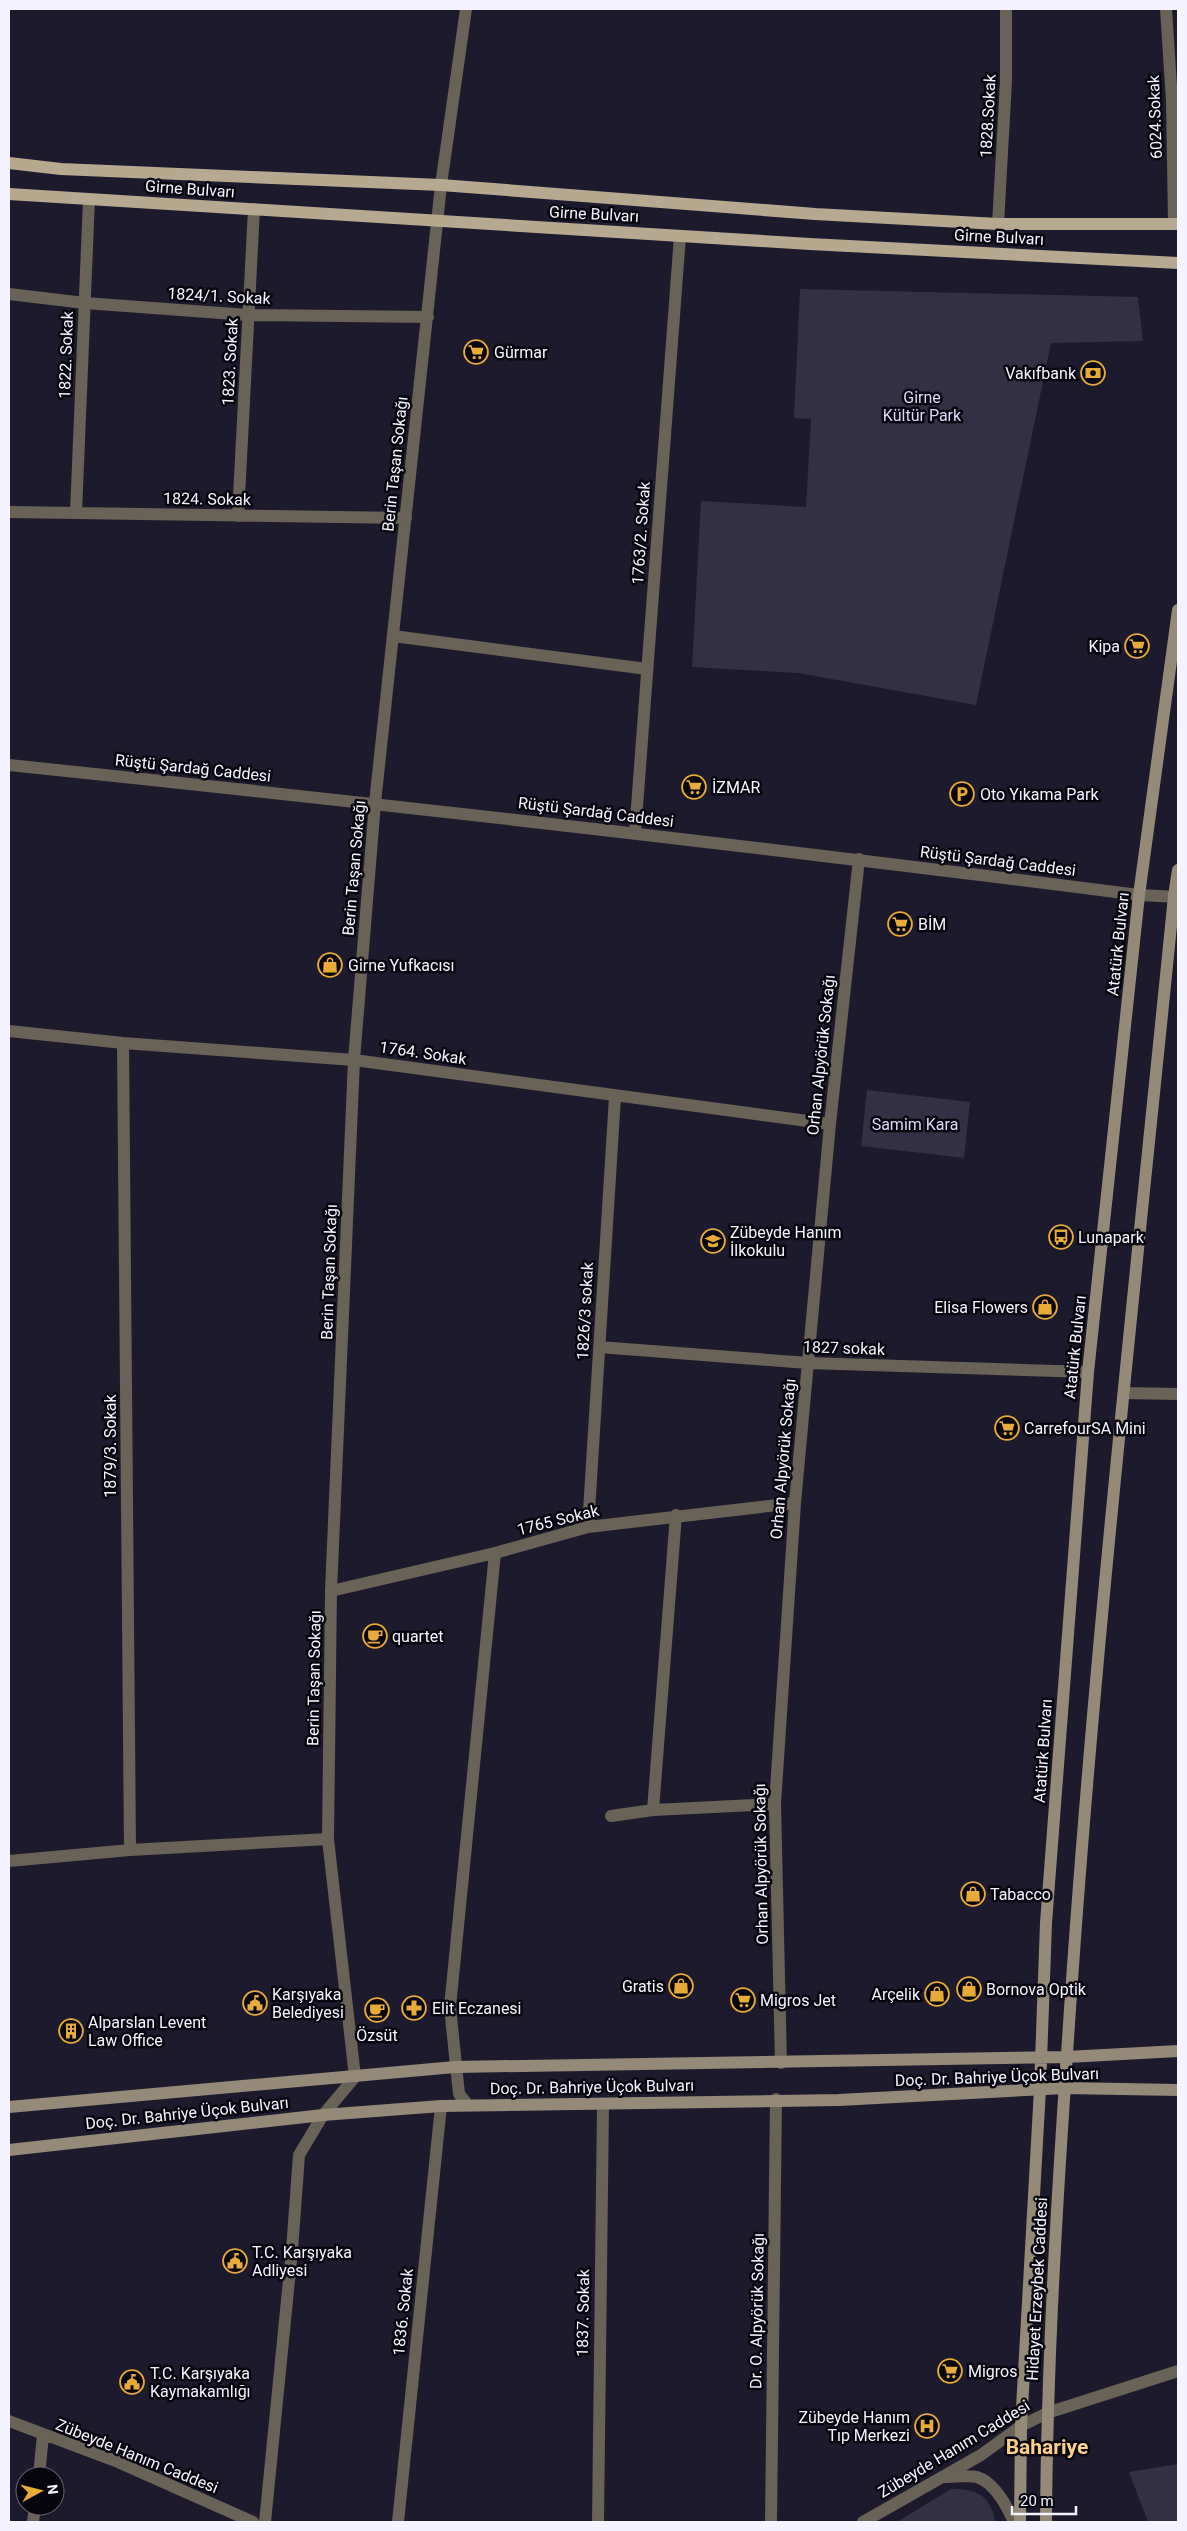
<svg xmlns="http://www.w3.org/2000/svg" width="1187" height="2531" font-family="Roboto,sans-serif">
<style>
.green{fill:#333045}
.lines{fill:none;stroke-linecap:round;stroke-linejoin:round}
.minor{stroke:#696256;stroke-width:12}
.tertiary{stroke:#696256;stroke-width:12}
.secondary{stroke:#958977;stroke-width:12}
.primary{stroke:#b7a890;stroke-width:12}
.labels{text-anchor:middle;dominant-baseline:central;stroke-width:5;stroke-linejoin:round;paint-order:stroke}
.street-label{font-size:16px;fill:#f4f3ff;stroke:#07060f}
.poi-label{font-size:16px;fill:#f4f3ff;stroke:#07060f;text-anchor:start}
.park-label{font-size:16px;fill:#dcd8f9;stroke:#07060f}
.district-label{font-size:21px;font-weight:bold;fill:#fcd08b;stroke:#07060f}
</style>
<rect width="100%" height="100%" fill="#1d1a2e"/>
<path class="green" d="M800,289L1138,297L1143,341L1051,343L976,705L798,673L692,667L701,501L806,507L811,419L794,418Z
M867,1090L970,1102L964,1158L861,1146Z
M1178,2464V2522H1148L1129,2472Z
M951,2489C977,2489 991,2495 995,2522H897Z"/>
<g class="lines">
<path class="minor" d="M1166,9L1172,101L1174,224
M998,224L1006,81V9
M9,294L85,303L248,315L428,317
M9,512L406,518
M76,513L89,199
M238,516L254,209
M393,636L647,669
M635,833L680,236
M9,1031L123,1043L354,1060L830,1124
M123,1043L130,1850
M599,1347L808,1363L1088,1372
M1124,1393L1178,1394
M588,1527L615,1097
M331,1591L495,1553L588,1527L795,1503
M653,1810L676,1515
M611,1816L653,1810L775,1804
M9,1861L130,1850L328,1839
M781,2063L775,1804L795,1503L830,1124L859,859
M468,2105L459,2094L450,2007L495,1553
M9,2421L118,2462L253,2522
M39,2476L43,2435
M945,2477C954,2477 968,2475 977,2477C995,2483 1007,2506 1014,2522
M33,2522L35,2506
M265,2522L292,2250L299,2155L323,2115L355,2077L328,1839L331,1591L354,1060L375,803L441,185L466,9
M398,2522L441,2106
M598,2522L603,2105
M771,2522L776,2099
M863,2522L981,2455L1021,2426L1047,2413L1178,2371"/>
<path class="tertiary" d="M9,765C386,804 762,847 1139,895L1178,897"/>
<path class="secondary" d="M9,2107L455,2067L1067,2057L1178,2051
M9,2150L323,2115L441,2106L839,2100L1065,2088L1178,2090
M1020,2522L1021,2426L1040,2089L1046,1923L1088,1372L1139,895L1178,610
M1046,2522C1047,2361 1057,2200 1068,2039C1093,1657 1136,1277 1174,896L1178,870"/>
<path class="primary" d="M9,163L61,169L441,185L815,214L998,224H1178
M9,194L810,244L1178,263"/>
</g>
<defs>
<g id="supermarket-ring" transform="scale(1.25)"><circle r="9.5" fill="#07060f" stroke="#e9ab38" stroke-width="1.5"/><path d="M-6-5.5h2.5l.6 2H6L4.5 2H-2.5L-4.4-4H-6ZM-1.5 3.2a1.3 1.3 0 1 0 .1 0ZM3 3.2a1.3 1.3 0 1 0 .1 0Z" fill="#e9ab38"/></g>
<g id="bank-ring" transform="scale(1.25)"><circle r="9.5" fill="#07060f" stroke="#e9ab38" stroke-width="1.5"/><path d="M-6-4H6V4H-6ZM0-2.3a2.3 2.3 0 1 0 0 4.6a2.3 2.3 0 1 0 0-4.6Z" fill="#e9ab38"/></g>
<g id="parking-ring" transform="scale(1.25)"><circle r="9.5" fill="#07060f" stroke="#e9ab38" stroke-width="1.5"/><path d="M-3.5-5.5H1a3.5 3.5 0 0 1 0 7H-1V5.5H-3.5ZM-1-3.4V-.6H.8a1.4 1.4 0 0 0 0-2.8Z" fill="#e9ab38"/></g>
<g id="shop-ring" transform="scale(1.25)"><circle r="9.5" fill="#07060f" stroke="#e9ab38" stroke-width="1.5"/><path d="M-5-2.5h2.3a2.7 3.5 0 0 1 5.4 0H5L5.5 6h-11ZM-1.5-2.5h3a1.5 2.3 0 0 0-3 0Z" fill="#e9ab38"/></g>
<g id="bus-ring" transform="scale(1.25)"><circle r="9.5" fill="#07060f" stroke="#e9ab38" stroke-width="1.5"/><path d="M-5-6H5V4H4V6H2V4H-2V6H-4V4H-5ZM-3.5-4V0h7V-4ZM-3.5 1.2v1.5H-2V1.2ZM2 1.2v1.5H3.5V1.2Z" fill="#e9ab38"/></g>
<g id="school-ring" transform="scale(1.25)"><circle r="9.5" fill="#07060f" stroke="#e9ab38" stroke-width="1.5"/><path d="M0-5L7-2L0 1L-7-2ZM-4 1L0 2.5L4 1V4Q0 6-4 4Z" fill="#e9ab38"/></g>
<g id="cafe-ring" transform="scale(1.25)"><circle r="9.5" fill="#07060f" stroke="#e9ab38" stroke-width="1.5"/><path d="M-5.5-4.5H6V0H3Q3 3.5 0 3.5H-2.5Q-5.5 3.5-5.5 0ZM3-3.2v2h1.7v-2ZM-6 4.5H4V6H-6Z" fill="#e9ab38"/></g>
<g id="civic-ring" transform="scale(1.25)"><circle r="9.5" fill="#07060f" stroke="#e9ab38" stroke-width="1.5"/><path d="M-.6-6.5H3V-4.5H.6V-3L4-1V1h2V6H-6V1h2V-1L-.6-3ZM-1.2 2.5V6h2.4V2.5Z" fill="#e9ab38"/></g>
<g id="pharmacy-ring" transform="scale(1.25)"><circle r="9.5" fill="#07060f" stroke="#e9ab38" stroke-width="1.5"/><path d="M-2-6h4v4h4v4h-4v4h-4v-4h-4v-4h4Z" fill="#e9ab38"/></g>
<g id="building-ring" transform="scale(1.25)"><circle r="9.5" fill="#07060f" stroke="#e9ab38" stroke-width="1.5"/><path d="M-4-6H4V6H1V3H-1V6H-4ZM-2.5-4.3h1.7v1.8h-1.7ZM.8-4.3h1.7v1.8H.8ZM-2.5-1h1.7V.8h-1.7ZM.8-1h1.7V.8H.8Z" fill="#e9ab38"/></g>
<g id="hospital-ring" transform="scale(1.25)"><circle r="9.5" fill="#07060f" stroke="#e9ab38" stroke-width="1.5"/><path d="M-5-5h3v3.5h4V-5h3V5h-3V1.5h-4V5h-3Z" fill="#e9ab38"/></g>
</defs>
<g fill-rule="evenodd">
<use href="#supermarket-ring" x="476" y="352"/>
<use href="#bank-ring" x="1093" y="373"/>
<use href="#supermarket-ring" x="1137" y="646"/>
<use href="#supermarket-ring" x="694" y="787"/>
<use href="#parking-ring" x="962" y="794"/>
<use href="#supermarket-ring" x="900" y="924"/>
<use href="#shop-ring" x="330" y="965"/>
<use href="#bus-ring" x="1061" y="1237"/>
<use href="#school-ring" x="713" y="1241"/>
<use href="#shop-ring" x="1045" y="1307"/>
<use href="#supermarket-ring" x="1007" y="1428"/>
<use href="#cafe-ring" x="375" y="1636"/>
<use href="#shop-ring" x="973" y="1894"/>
<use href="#shop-ring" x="681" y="1986"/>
<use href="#shop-ring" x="969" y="1989"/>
<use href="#shop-ring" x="937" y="1994"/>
<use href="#supermarket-ring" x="743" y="2000"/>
<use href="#civic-ring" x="255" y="2003"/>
<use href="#pharmacy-ring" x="414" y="2008"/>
<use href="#cafe-ring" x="377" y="2010"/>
<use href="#building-ring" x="71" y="2031"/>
<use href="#civic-ring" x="235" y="2261"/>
<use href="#supermarket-ring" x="950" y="2371"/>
<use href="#civic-ring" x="132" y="2382"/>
<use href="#hospital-ring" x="927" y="2426"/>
</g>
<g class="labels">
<g class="street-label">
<text transform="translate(988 116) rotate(-87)">1828.Sokak</text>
<text transform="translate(1155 117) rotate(-92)">6024.Sokak</text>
<text transform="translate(190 189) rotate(4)">Girne Bulvarı</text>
<text transform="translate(594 214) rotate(3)">Girne Bulvarı</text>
<text transform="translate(999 237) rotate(3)">Girne Bulvarı</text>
<text transform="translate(219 296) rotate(3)">1824/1. Sokak</text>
<text transform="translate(66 355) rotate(-88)">1822. Sokak</text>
<text transform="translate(230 362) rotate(-87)">1823. Sokak</text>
<text transform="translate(395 464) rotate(-84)">Berin Taşan Sokağı</text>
<text transform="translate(207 499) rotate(1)">1824. Sokak</text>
<text transform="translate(641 533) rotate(-86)">1763/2. Sokak</text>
<text transform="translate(193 768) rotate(6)">Rüştü Şardağ Caddesi</text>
<text transform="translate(596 812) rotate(7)">Rüştü Şardağ Caddesi</text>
<text transform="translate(998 861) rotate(7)">Rüştü Şardağ Caddesi</text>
<text transform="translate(354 868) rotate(-85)">Berin Taşan Sokağı</text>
<text transform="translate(1118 944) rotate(-84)">Atatürk Bulvarı</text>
<text transform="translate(423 1053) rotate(8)">1764. Sokak</text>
<text transform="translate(821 1055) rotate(-84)">Orhan Alpyörük Sokağı</text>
<text transform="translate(329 1272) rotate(-88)">Berin Taşan Sokağı</text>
<text transform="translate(585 1311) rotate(-87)">1826/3 sokak</text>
<text transform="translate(1075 1347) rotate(-84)">Atatürk Bulvarı</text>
<text transform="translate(844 1348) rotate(2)">1827 sokak</text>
<text transform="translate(110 1446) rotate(-90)">1879/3. Sokak</text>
<text transform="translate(783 1459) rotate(-85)">Orhan Alpyörük Sokağı</text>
<text transform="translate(558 1520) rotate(-14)">1765 Sokak</text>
<text transform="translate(314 1678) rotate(-89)">Berin Taşan Sokağı</text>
<text transform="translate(1043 1751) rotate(-86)">Atatürk Bulvarı</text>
<text transform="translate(761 1864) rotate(-91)">Orhan Alpyörük Sokağı</text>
<text transform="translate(997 2077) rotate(-2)">Doç. Dr. Bahriye Üçok Bulvarı</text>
<text transform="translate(592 2087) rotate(-1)">Doç. Dr. Bahriye Üçok Bulvarı</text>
<text transform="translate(187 2113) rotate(-6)">Doç. Dr. Bahriye Üçok Bulvarı</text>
<text transform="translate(1037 2289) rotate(-87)">Hidayet Erzeybek Caddesi</text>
<text transform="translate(757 2311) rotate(-89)">Dr. O. Alpyörük Sokağı</text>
<text transform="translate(403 2312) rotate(-84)">1836. Sokak</text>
<text transform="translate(583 2313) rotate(-89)">1837. Sokak</text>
<text transform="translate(954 2449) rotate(-31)">Zübeyde Hanım Caddesi</text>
<text transform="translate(137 2456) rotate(22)">Zübeyde Hanım Caddesi</text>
</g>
<g class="poi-label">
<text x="494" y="352">Gürmar</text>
<text x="1076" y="373" text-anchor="end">Vakıfbank</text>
<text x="1120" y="646" text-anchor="end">Kipa</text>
<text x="712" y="787">İZMAR</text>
<text x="980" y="794">Oto Yıkama Park</text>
<text x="918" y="924">BİM</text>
<text x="348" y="965">Girne Yufkacısı</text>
<text x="730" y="1232">Zübeyde Hanım<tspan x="730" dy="18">İlkokulu</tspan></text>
<text x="1078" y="1237">Lunapark</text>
<text x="1028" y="1307" text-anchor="end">Elisa Flowers</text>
<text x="1024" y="1428">CarrefourSA Mini</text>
<text x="392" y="1636">quartet</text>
<text x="990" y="1894">Tabacco</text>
<text x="664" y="1986" text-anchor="end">Gratis</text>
<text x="986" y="1989">Bornova Optik</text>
<text x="272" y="1994">Karşıyaka<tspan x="272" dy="18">Belediyesi</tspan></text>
<text x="920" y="1994" text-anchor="end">Arçelik</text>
<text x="760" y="2000">Migros Jet</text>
<text x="432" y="2008">Elit Eczanesi</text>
<text x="88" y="2022">Alparslan Levent<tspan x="88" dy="18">Law Office</tspan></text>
<text x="377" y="2035" text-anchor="middle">Özsüt</text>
<text x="252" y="2252">T.C. Karşıyaka<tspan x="252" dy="18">Adliyesi</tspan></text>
<text x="968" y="2371">Migros</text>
<text x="150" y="2373">T.C. Karşıyaka<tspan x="150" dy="18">Kaymakamlığı</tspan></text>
<text x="910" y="2417" text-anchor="end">Zübeyde Hanım<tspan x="910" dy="18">Tıp Merkezi</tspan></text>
</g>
<g class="park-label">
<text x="922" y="397">Girne<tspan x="922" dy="18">Kültür Park</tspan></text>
<text x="915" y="1124">Samim Kara</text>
</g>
<g class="district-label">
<text x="1047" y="2447">Bahariye</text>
</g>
</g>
<rect width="1187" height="2531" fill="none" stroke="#f4f3ff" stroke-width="20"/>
<g transform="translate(40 2491) rotate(83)"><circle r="24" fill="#07060f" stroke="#66656f"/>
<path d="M0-4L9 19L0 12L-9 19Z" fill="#e9ab38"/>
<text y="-8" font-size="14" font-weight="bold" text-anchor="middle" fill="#f4f3ff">N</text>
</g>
<path d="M1012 2506v8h64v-8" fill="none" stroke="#f4f3ff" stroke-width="2.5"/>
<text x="1020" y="2506" font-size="15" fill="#f4f3ff" stroke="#07060f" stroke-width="4" paint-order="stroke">20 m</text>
</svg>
